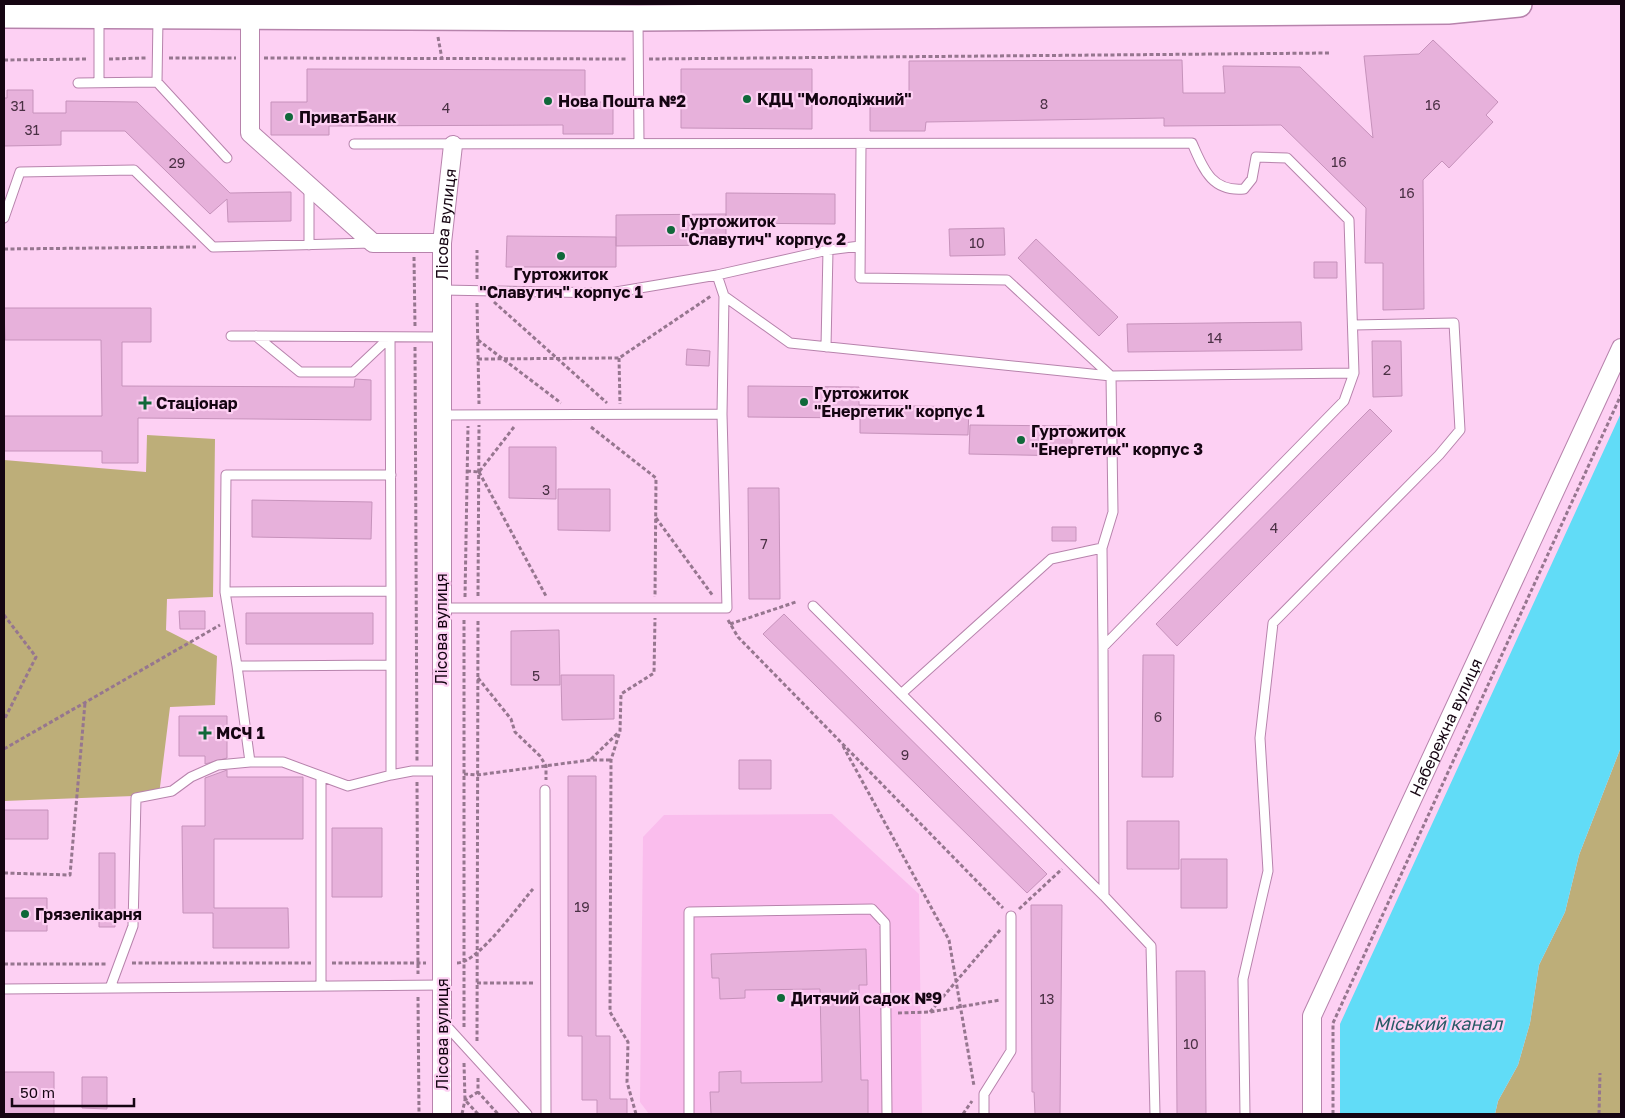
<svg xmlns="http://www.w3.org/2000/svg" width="1625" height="1118" font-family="'Golos Text',sans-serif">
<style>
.built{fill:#fabded}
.green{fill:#bdae79}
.water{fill:#61dcf7}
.building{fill:#e7b1db;stroke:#c692bb}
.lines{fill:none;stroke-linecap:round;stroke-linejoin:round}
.lane-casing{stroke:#b783ac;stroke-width:11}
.street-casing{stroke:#b783ac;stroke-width:20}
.secondary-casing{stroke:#b783ac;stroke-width:28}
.path{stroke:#96768f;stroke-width:3;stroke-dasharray:4 2.5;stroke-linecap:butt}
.lane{stroke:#fff;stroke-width:9}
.street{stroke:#fff;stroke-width:18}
.secondary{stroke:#fff;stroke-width:25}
.poi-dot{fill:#10683a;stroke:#fdd0f3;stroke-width:2}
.labels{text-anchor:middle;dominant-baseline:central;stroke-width:4.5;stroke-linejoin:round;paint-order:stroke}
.number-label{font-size:14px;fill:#4a3044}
.poi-label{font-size:16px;font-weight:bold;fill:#150512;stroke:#fdd0f3;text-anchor:start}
.street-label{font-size:16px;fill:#150512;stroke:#fdd0f3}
.water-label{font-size:18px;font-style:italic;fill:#265a65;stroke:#fdd0f3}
</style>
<rect width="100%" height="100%" fill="#fdd0f3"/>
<path class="built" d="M832,814L919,894L922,1114H649L640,1102L643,837L664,815Z"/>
<path class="green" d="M147,435L215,439L213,597L167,599L166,630L217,656L215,705L170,707L159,795L4,801V460L146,472Z
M1621,747V1114H1495L1498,1101L1518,1065L1530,1023L1539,965L1565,912L1579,855Z"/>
<path class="water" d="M1621,413V747L1579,855L1565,912L1539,965L1530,1023L1518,1065L1498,1101L1495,1114H1340V1024Z"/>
<path class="building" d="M1433,40L1498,102L1486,115L1493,122L1449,168L1442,161L1423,180L1424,309L1383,310V263H1365L1366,208L1281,125L1164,126V118L926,122L925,131H870V99H909V61L1182,60L1183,93H1225L1223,66L1300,67L1373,138L1364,56L1419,54Z
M307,69L585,70V102H613V134H563V125L329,126V135H271V102H307Z
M681,69H812V129L681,128Z
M7,90H33V113H66V101L137,102L230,193L291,192V221L228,222L227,199L210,214L125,131H61V145L4,146V98H7Z
M726,193L835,194V224L726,223Z
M726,214V245L616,246V215Z
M1004,228L1005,255L950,256L949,229Z
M507,236L616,237V267H506Z
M1036,239L1118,317L1099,336L1018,258Z
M1314,262H1337V278H1314Z
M4,308H151V342H122V386L354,387L355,379L371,380V420L138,418V463H102V451H4V416H102L101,340H5Z
M1301,322L1302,350L1128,352L1127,324Z
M1372,341H1401L1402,396L1373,397Z
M687,349L710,351L709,366L686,365Z
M748,386L859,387V405L969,407L968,435L860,433V418L748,417Z
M1370,409L1392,431L1177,646L1156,624Z
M970,425L1072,426V456L969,454Z
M509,447H556V499L509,498Z
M748,488H779L780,599H749Z
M558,489H610V531L558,530Z
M252,500L372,502L371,539L252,537Z
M1052,527H1076V541H1052Z
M179,611H205V629H180Z
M246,613H373V644H246Z
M784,614L1047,874L1027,893L763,634Z
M559,630L560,685H511V631Z
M1143,655H1174L1173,777H1142Z
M561,675H614V719L562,720Z
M179,716H227V758L205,764V756H179Z
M739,760H771V789H739Z
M227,770V777H303V839H214V908H288L289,948H213V913H183L182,826H205V778Z
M568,776H596V1036H610V1099H627V1114H597V1100H582V1036H568Z
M4,810H48V839H4Z
M1127,821H1179V869H1127Z
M332,828H382V897H332Z
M99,853H115V927H99Z
M1181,859H1227V908H1181Z
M4,898H47V931H4Z
M1031,905H1062L1060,1114H1035L1034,1092H1032Z
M866,949L867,985H859L861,1080H868V1114H711L710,1092H719V1072L741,1071V1083L822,1082L820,989L745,990V998L720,999L719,978H712L711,954Z
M1176,971H1205L1206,1114H1177Z
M4,1072H54V1114H4Z
M82,1077H107V1109L82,1108Z"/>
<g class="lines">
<g class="lane-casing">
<path id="lane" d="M638,20L639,143
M99,82V18
M157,82L158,18
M78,83L157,82L227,158
M354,144L1192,143C1203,168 1211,192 1244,189L1252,179L1256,157L1287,158L1349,220L1354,373L1111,376L1007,280L860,278L861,145
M309,187V245
M4,218L20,172L134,170L213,247L372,243
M717,275L828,250L860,246
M442,290L610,293L717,275L724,296L722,414
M724,296L790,343L1111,376L1113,512L1102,548L1103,647
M231,336L442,337
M256,336L300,372H353L390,337L391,591L225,592L226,475H391
M826,347L828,250
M225,592L237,666L391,665V591
M813,606L1104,896
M441,608H727L722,414L442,415
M391,665V775L412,771H442
M237,666L250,762H283L348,786L391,775
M901,694L1051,559L1102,548
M545,790L546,1114
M321,986V776
M110,988L133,926L136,798L172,791L191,777L218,765L250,762
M4,989L442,985
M443,1022L527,1114
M689,1114V912L872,909L885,923L887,1114
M984,1114V1094L1011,1051V916
M1155,1114L1151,946L1104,896L1103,647L1344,401L1354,373
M1245,1114L1243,979L1268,871L1260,738L1273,623L1439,455L1460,430L1454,323L1354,325"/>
</g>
<g class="street-casing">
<g id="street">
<path d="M250,15V133L373,243H442"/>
<path id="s1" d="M442,1114V243L453,145"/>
<path id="s2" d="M1312,1114V1016L1621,348"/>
</g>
</g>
<g class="secondary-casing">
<path id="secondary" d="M4,15L638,18L1448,11L1519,4"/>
</g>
<path class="path" d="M438,37L442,59
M169,58H236
M264,58L628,59
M109,59L146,58
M649,59L1329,53
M4,60L88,59
M4,249L196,247
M414,257L415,326
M477,279V250
M494,302L607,403
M477,303L479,404
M478,340L561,403
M415,347L417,761
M619,358L620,404
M478,359L619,358L711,296
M591,427L656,478L655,597
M467,471L479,472L514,427
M479,472L546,596
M656,518L713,596
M478,596L479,425
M465,597L468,426
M4,615L36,657L4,720
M728,620L738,637L1003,908
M730,624L796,602
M478,678L511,719L515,732L540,756L546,766V780
M843,746L949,940L974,1086
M4,749L220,625
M591,759L619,732
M464,774L477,775L590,760H611
M417,782L418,974
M4,873L70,875L85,703
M1019,909L1062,869
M132,963H311
M332,963H426
M457,963C478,963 518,906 533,889
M4,964H108
M477,983H534
M418,997L419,1114
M930,1012L1000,930
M898,1013L930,1012L1000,1000
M464,1027V619
M477,1041L478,620
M464,1063L465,1100L478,1114
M478,1078V1092L498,1114
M462,1114L465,1100L478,1092
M636,1114L627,1082L628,1042L610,1012L611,760L620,731L621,694L654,673L655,618
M963,1114L972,1101
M1333,1114V1023L1621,395
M1599,1114L1600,1073"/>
<use href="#lane" class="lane"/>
<use href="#street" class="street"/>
<use href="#secondary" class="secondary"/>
</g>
<g class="poi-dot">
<circle cx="747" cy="99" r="5"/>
<circle cx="548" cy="101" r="5"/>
<circle cx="289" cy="117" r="5"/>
<circle cx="671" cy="230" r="5"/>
<circle cx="561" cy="256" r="5"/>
<circle cx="804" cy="402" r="5"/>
<path d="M142.5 395.5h5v5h5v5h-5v5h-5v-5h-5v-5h5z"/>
<circle cx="1021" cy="440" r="5"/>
<path d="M202.5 725.5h5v5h5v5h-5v5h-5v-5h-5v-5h5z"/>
<circle cx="25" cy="914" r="5"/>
<circle cx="781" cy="998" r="5"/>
</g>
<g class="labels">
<g class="number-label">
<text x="1044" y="103">8</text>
<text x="1433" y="104">16</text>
<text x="18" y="105">31</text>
<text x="446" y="107">4</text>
<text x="32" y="129">31</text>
<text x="1339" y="161">16</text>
<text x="177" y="162">29</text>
<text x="1407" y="192">16</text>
<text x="977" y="242">10</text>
<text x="1215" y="337">14</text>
<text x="1387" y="369">2</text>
<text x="546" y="489">3</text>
<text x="1274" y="527">4</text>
<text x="764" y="543">7</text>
<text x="536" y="675">5</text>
<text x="1158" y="716">6</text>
<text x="905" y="754">9</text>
<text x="582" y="906">19</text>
<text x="1047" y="998">13</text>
<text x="1191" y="1043">10</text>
</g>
<g class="poi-label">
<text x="757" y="99">КДЦ "Молодіжний"</text>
<text x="558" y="101">Нова Пошта №2</text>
<text x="299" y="117">ПриватБанк</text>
<text x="681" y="221">Гуртожиток<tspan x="681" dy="18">"Славутич" корпус 2</tspan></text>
<text x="561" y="274" text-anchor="middle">Гуртожиток<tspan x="561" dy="18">"Славутич" корпус 1</tspan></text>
<text x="814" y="393">Гуртожиток<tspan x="814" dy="18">"Енергетик" корпус 1</tspan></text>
<text x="156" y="403">Стаціонар</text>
<text x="1031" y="431">Гуртожиток<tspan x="1031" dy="18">"Енергетик" корпус 3</tspan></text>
<text x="216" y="733">МСЧ 1</text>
<text x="35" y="914">Грязелікарня</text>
<text x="791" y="998">Дитячий садок №9</text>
</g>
<g class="street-label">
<text stroke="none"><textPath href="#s1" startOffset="890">Лісова вулиця</textPath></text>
<text transform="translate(441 629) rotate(-90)">Лісова вулиця</text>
<text stroke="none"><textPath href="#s2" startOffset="416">Набережна вулиця</textPath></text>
<text transform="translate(442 1034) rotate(-90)">Лісова вулиця</text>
</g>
<g class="water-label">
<text x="1438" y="1023">Міський канал</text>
</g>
</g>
<rect width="1625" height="1118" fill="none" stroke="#150512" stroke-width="10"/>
<path d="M12 1098v8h122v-8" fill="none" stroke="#150512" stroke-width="2.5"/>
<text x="20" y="1098" font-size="15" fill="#150512" stroke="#fdd0f3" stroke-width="4" paint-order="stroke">50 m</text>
</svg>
